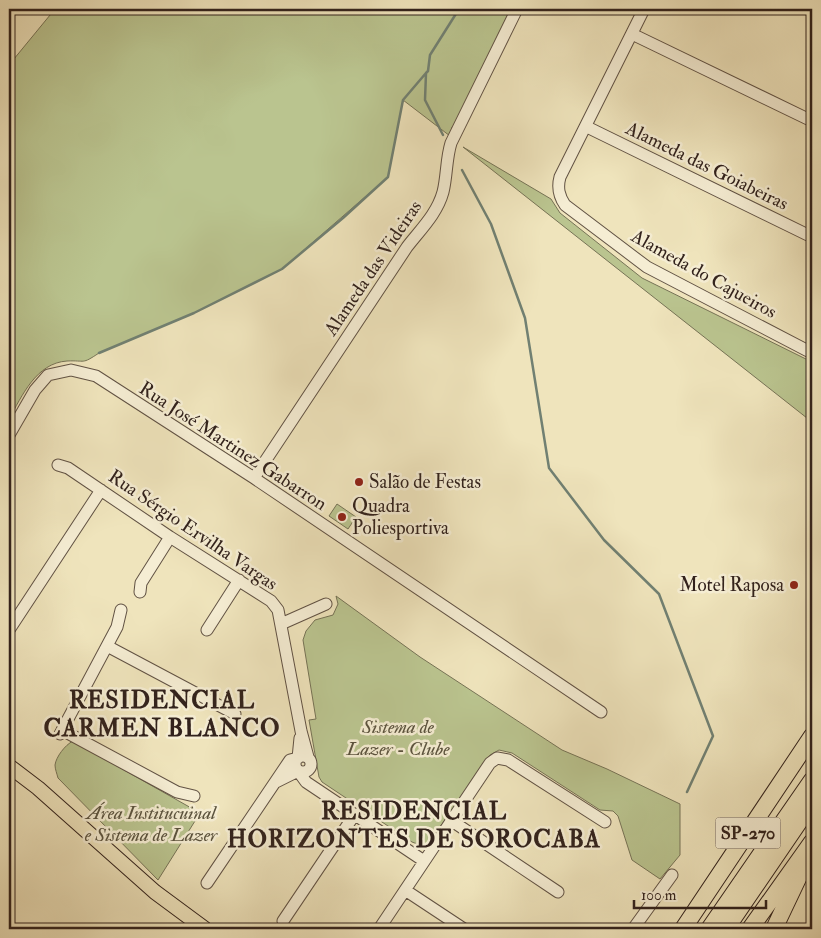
<svg xmlns="http://www.w3.org/2000/svg" width="821" height="938" font-family="'IM FELL Double Pica',serif">
<style>
.green{fill:#bac48f;stroke:#767356}
.lines{fill:none;stroke-linecap:round;stroke-linejoin:round}
.stream{stroke:#718072;stroke-width:2.5}
.minor-casing{stroke:#615244;stroke-width:13}
.major-casing{stroke:#32221c;stroke-width:16}
.highway-casing{stroke:#32221c;stroke-width:18}
.minor{stroke:#f5edd3;stroke-width:11}
.major{stroke:#efe4bc;stroke-width:14}
.highway{stroke:#efe4bc;stroke-width:16}
.poi-dot{fill:#8f2418;stroke:#f5edd3;stroke-width:2}
.labels{text-anchor:middle;dominant-baseline:central;stroke-width:5;stroke-linejoin:round;paint-order:stroke}
.shield{fill:#f5edd3;stroke:#6c5f53;stroke-width:1}
.shield-label{font-size:18px;font-weight:bold;fill:#32221c}
.street-label{font-size:19px;fill:#32221c;stroke:#f5edd3}
.poi-label{font-size:19px;fill:#32221c;stroke:#f5edd3;text-anchor:start}
.park-label{font-size:19px;font-style:italic;fill:#5b533e;stroke:#f5edd3}
.district-label{font-size:24px;font-weight:bold;letter-spacing:1px;fill:#32221c;stroke:#f5edd3}
</style>
<rect width="100%" height="100%" fill="#efe4bc"/>
<filter id="stains"><feTurbulence type="fractalNoise" baseFrequency=".004" numOctaves="4"/><feColorMatrix values="0 0 0 0 .2 0 0 0 0 .09 0 0 0 0 .02 0 0 0 .5 -.17"/></filter>
<radialGradient id="worn" r=".72"><stop offset=".6" stop-color="#630" stop-opacity="0"/><stop offset="1" stop-color="#630" stop-opacity=".3"/></radialGradient>
<path class="green" d="M55,9H227L232,10L230,9H512L456,124L452,127L450,136L403,100L388,177L282,269L194,313L99,353C81,365 86,360 67,361C36,363 22,396 9,419V65Z
M463,147L551,199L560,213L642,278L812,362V422Z
M337,504L356,517L348,529L329,516Z
M336,596L420,657L562,750L607,769L680,804V855L660,879L632,860L618,816L613,811L600,810L512,753L499,750L490,755L429,843L420,845L412,842L322,782L319,777L309,720L316,719L303,640L306,631L315,620L333,615L338,604Z
M73,741L200,813L158,880L58,778C57,774 55,769 55,765C56,757 65,745 73,741Z"/>
<g class="lines">
<path class="stream" d="M443,135L425,100L426,73L428,71L430,55L459,9
M462,170L491,224L525,318L549,468L604,540L659,594L713,736L687,792
M99,353L194,313L282,269L343,218L388,177L403,100L426,73"/>
<g class="minor-casing">
<path id="minor" d="M644,9L560,177C557,188 559,196 565,205L647,267L812,353
M632,34L812,121
M587,127L812,237
M9,435L35,390L48,375L71,370L96,376L254,478L601,712
M58,465L68,468L170,537L271,601L278,610L301,731L308,757
M254,478L407,247C420,230 437,214 443,192C447,176 446,159 451,143L517,9
M140,592L141,583L170,537
M281,624L326,604
M9,630L101,490
M207,630L239,580
M107,646L235,714
M62,730L177,792L194,796
M60,734L117,627L121,610
M295 764a8 8 0 1 1 16 0a8 8 0 1 1-16 0Z
M276,782L298,771L306,782L424,861
M452,821L558,892
M207,883L290,760L298,758L300,738
M405,890L464,929
M283,921L355,814
M379,929L490,763L497,758L508,760L605,822
M633,929L672,875"/>
</g>
<g class="major-casing">
<path id="major" d="M9,766L38,788L155,892L205,929"/>
</g>
<g class="highway-casing">
<path id="highway" d="M683,929L812,736
M709,929L812,780
M726,929L812,803
M750,929L812,842
M774,929L803,868"/>
</g>
<use href="#minor" class="minor"/>
<use href="#major" class="major"/>
<use href="#highway" class="highway"/>
</g>
<g class="poi-dot">
<circle cx="359" cy="482" r="5"/>
<circle cx="342" cy="517" r="5"/>
<circle cx="794" cy="585" r="5"/>
</g>
<g class="labels">
<rect class="shield" x="715.5" y="817.5" width="65" height="31" rx="4"/>
<g class="shield-label">
<text x="748" y="833">SP-270</text>
</g>
<g class="street-label">
<text transform="translate(707 166) rotate(26)">Alameda das Goiabeiras</text>
<text transform="translate(373 268) rotate(-56)">Alameda das Videiras</text>
<text transform="translate(704 274) rotate(29)">Alameda do Cajueiros</text>
<text transform="translate(233 446) rotate(33)">Rua José Martinez Gabarron</text>
<text transform="translate(193 530) rotate(34)">Rua Sérgio Ervilha Vargas</text>
</g>
<g class="poi-label">
<text x="369" y="482">Salão de Festas</text>
<text x="352" y="506">Quadra<tspan x="352" dy="22">Poliesportiva</tspan></text>
<text x="784" y="585" text-anchor="end">Motel Raposa</text>
</g>
<g class="park-label">
<text x="398" y="727">Sistema de<tspan x="398" dy="22">Lazer - Clube</tspan></text>
<text x="151" y="813">Área Institucuinal<tspan x="151" dy="22">e Sistema de Lazer</tspan></text>
</g>
<g class="district-label">
<text x="162" y="700">RESIDENCIAL<tspan x="162" dy="28">CARMEN BLANCO</tspan></text>
<text x="414" y="811">RESIDENCIAL<tspan x="414" dy="28">HORIZONTES DE SOROCABA</tspan></text>
</g>
</g>
<rect width="821" height="938" fill="none" stroke="#efe4bc" stroke-width="30"/>
<rect x="10" y="10" width="801" height="918" fill="none" stroke="#32221c" stroke-width="2.5"/>
<rect x="15" y="15" width="791" height="908" fill="none" stroke="#32221c"/>
<path d="M634 900v8h132v-8" fill="none" stroke="#32221c" stroke-width="2.5"/>
<text x="641" y="900" font-size="15" fill="#32221c" stroke="#f5edd3" stroke-width="4" paint-order="stroke">100 m</text>
<rect width="100%" height="100%" filter="url(#stains)"/>
<rect width="100%" height="100%" fill="url(#worn)"/>
</svg>
